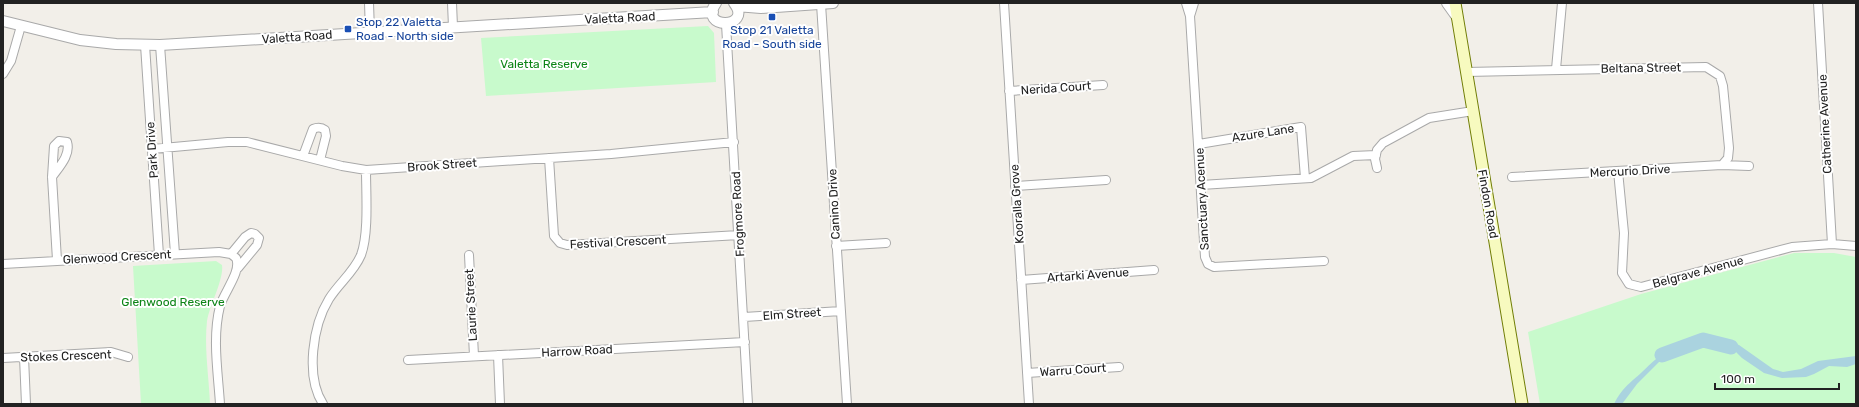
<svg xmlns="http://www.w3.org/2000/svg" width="1859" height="407" font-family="Rubik,sans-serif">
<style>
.park{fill:#c8facc}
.water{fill:#aad3df}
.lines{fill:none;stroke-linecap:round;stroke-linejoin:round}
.river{stroke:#aad3df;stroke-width:15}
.minor-casing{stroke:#a9a9a9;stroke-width:10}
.tertiary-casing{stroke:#a9a9a9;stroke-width:12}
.secondary-casing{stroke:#707d05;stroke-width:13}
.minor{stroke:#fff;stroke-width:8}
.tertiary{stroke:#fff;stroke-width:10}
.secondary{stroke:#f7fabf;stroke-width:11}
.transit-dot{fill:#1a4fb4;stroke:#fff;stroke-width:1.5}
.labels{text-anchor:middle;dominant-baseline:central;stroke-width:4;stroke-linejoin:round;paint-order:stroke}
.street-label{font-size:12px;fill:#222;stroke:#fff}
.transit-label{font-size:12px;fill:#164399;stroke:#fff;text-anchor:start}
.park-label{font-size:12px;fill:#0c8416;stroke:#fff}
</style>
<rect width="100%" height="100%" fill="#f2efe9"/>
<path class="park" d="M708,26L714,33L716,82L486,96L481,38Z
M1794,253H1834L1856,257V404H1540L1528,332L1641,294Z
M216,261L222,265C224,279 210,304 207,321C204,348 209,377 210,404H141L133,266Z"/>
<path class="water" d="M1706,334L1739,345L1773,369L1783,372L1801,369L1818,361L1856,356V364L1847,367L1829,366L1814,374L1806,377L1782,378L1764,373L1742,358L1736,352L1707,341H1697L1661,360L1637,384L1622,404H1614C1622,388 1629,384 1642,372C1661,354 1679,337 1706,334Z"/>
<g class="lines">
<path class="river" d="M1662,355L1703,340L1731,347"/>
<g class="minor-casing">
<path id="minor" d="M369,3L370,32
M452,3L453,27
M1004,3L1029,404
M1186,3L1190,16L1205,257L1208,264L1214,267L1324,261
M1818,3L1832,244
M821,4L847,404
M1190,16L1194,3
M726,24L748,404
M145,45L159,255
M160,45L175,254
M1556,69L1562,3
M1466,72L1706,67L1720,76L1723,86L1729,148L1728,158L1722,165
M3,74L11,61L21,26
M1009,91L1103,85
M1199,144L1301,127L1305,178
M152,149L228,142H247L342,166L366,170L611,154L734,142
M303,156L313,129C318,127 321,127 325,130L326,136L320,160
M549,158L554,236L560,243L567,245L739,235
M1377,168L1375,159L1377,150L1383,143L1429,118L1473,111
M1618,171L1624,233L1622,273L1629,284L1641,287L1792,247L1832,244L1856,246
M52,177C59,167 71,155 67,142L59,141L54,146L52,177L57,260
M1512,177L1722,165L1749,166
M1201,185L1311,178L1353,156L1376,155
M1015,186L1106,180
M836,246L886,243
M231,254L245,237L251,233L255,234L259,238L257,245L238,268
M469,255L474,356
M3,264L219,252L231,254L236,258C242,271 224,292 220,306C212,338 218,372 220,404
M1021,280L1154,270
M744,317L841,311
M498,355L500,404
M24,357L26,404
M3,358L111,352L128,357
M408,360L745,342
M1027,373L1119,367
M323,404C305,376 313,325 329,299C339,283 354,272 361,255C369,234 366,193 366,170"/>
</g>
<g class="tertiary-casing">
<path id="tertiary" d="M716,3C697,30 754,29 734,3
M1447,3L1457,17
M736,6L761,8L833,3
M3,21L80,40L116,44L160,45L713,12"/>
</g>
<g class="secondary-casing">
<path id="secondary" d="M1455,3L1522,404"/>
</g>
<use href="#minor" class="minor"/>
<use href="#tertiary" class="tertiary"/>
<use href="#secondary" class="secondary"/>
</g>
<g class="transit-dot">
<rect x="768" y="13" width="8" height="8" rx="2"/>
<rect x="344" y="25" width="8" height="8" rx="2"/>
</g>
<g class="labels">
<g class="street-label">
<text transform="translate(620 18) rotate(-3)">Valetta Road</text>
<text transform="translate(297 37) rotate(-4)">Valetta Road</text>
<text transform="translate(1641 68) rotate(-1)">Beltana Street</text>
<text transform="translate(1056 88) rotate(-4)">Nerida Court</text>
<text transform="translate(1825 124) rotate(-93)">Catherine Avenue</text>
<text transform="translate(1263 133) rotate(-9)">Azure Lane</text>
<text transform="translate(152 150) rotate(-94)">Park Drive</text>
<text transform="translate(442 165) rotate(-4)">Brook Street</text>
<text transform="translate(1630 171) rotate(-3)">Mercurio Drive</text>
<text transform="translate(1202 199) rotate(-93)">Sanctuary Acenue</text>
<text transform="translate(834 204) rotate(-93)">Canino Drive</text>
<text transform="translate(1017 204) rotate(-94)">Kooralla Grove</text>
<text transform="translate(1488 204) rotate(80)">Findon Road</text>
<text transform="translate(738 214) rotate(-93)">Frogmore Road</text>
<text transform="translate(618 242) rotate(-3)">Festival Crescent</text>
<text transform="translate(117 257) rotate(-3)">Glenwood Crescent</text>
<text transform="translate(1698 272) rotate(-15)">Belgrave Avenue</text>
<text transform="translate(1088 275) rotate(-4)">Artarki Avenue</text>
<text transform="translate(471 305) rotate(-93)">Laurie Street</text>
<text transform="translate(792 314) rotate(-4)">Elm Street</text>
<text transform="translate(577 351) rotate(-3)">Harrow Road</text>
<text transform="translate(66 356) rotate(-2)">Stokes Crescent</text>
<text transform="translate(1073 370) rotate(-4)">Warru Court</text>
</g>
<g class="transit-label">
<text x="356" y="22">Stop 22 Valetta<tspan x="356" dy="14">Road - North side</tspan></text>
<text x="772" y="30" text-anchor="middle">Stop 21 Valetta<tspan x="772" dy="14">Road - South side</tspan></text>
</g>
<g class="park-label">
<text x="544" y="64">Valetta Reserve</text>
<text x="173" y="302">Glenwood Reserve</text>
</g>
</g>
<rect width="1859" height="407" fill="none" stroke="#222222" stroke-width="8"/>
<path d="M1715 383v6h124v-6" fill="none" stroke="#222222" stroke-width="2"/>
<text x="1721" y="383" font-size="12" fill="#222222" stroke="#ffffff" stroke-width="3" paint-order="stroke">100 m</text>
</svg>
